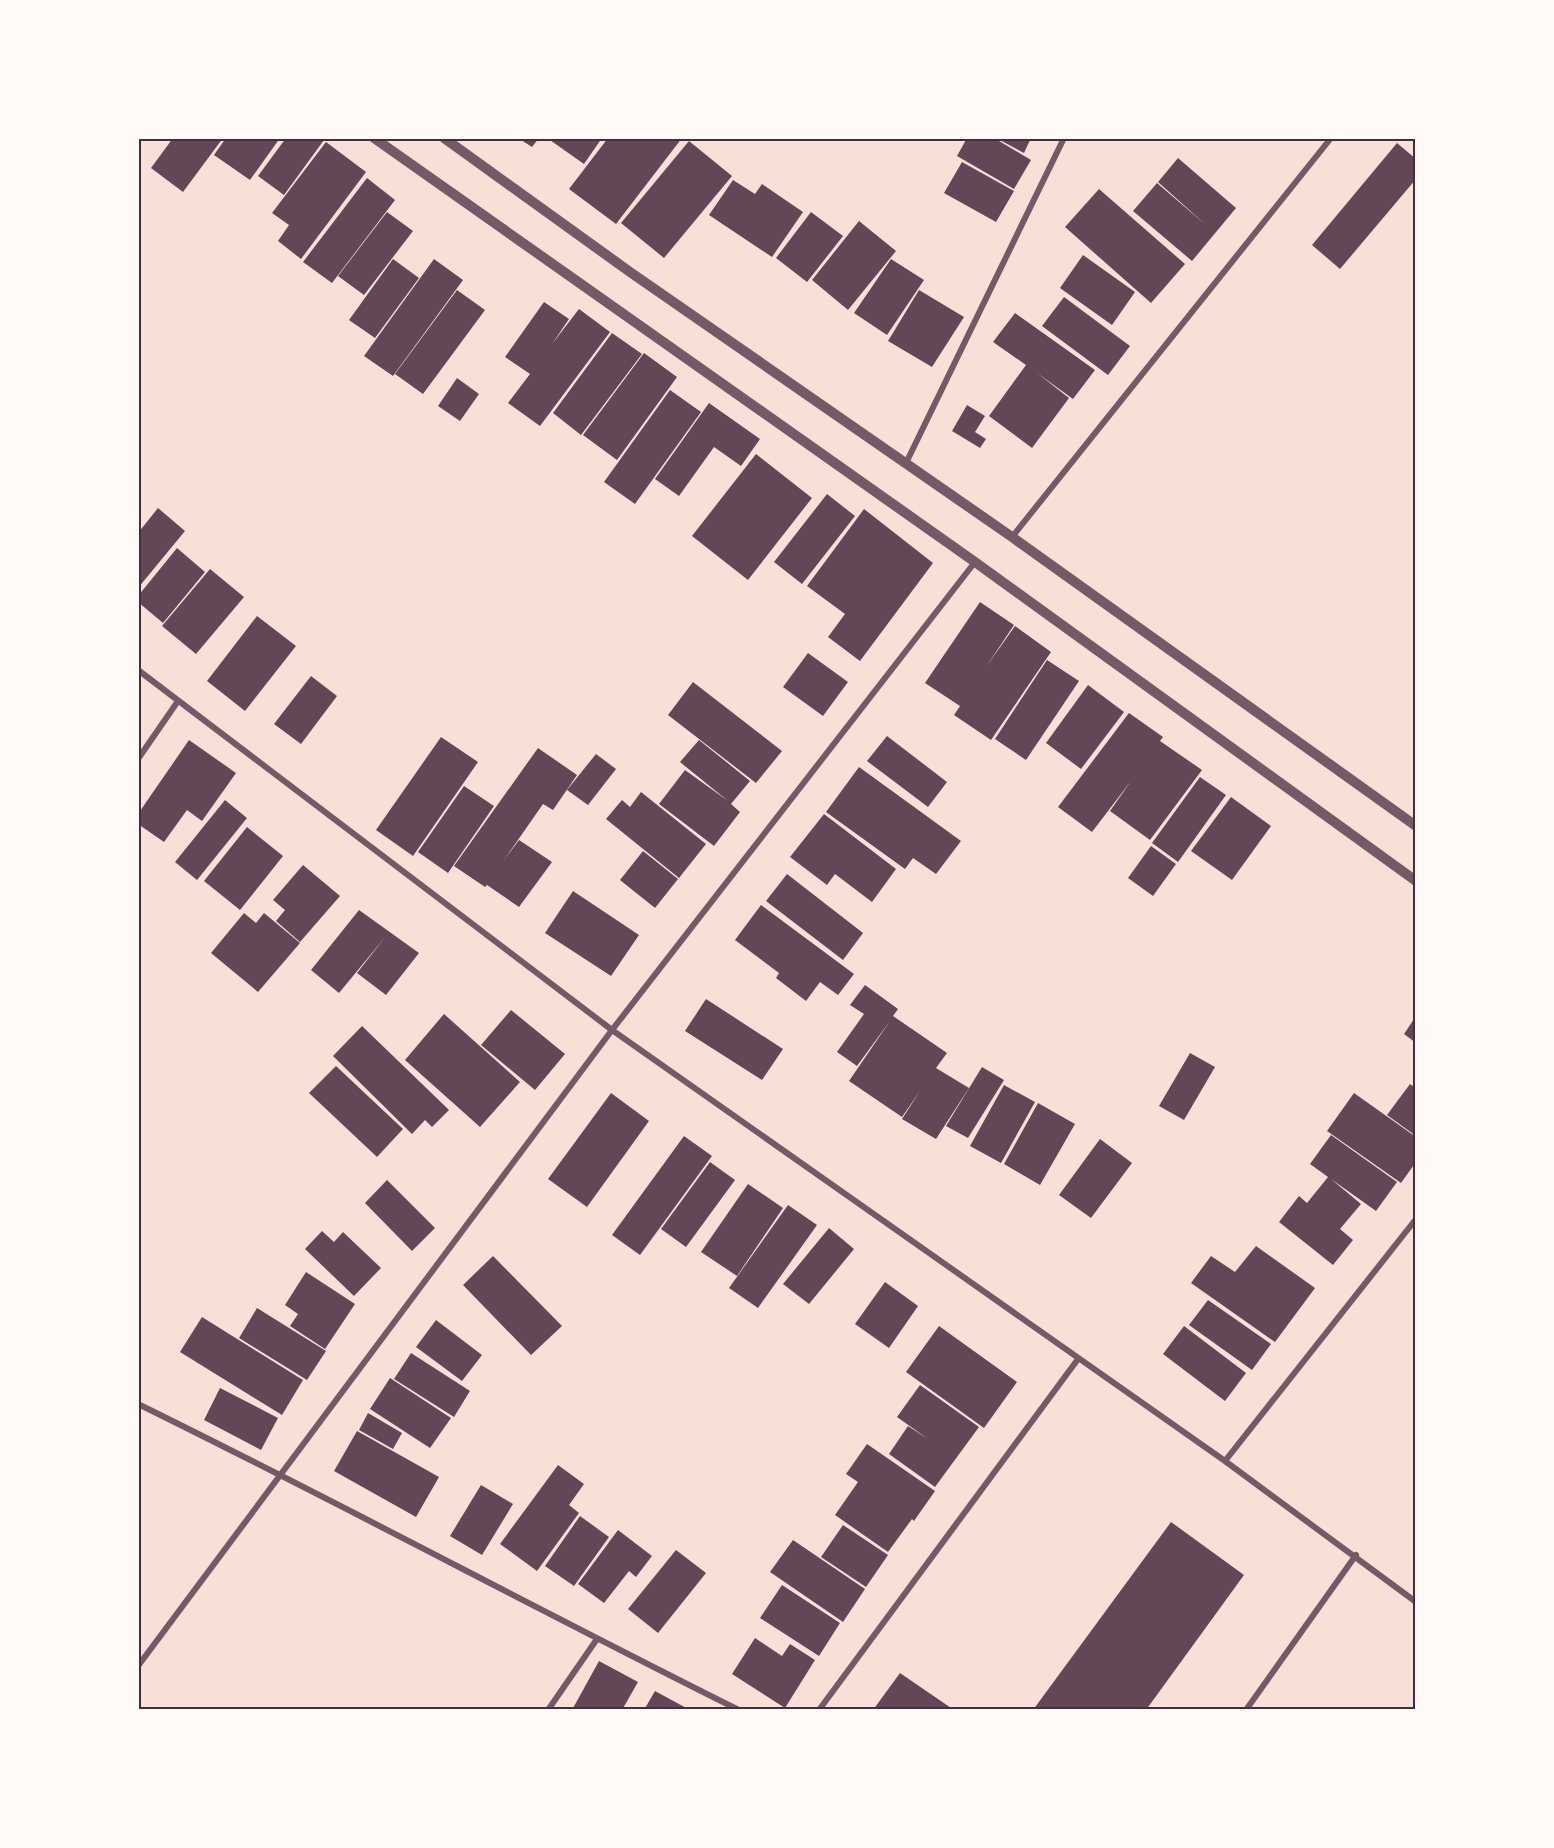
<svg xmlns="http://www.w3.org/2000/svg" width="1554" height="1848" font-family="'Roboto Condensed',sans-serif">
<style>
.building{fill:#644757}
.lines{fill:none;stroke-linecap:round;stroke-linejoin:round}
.minor{stroke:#755966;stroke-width:6}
.tertiary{stroke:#755966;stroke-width:10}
.neatline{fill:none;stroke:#4a2c40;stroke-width:2}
</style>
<rect width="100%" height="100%" fill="#f7e1d7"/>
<path class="building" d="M173,138H223L183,192L151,168Z
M226,138H280L250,180L214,155Z
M286,138H321L324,140L284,195L258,176Z
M518,138H539L532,147Z
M547,138H602L584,164Z
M608,138H682L616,224L569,189Z
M967,138H994L1031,160L1014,189L957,156Z
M996,138H1031L1024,153Z
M689,141L732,176L664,258L621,223Z
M326,142L366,172L301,259L278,241L289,225L272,213Z
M1397,143L1416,159V179L1340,269L1312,245Z
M1178,158L1236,208L1192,261L1133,211L1157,183L1206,225L1158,182Z
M962,162L1014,191L996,222L944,193Z
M367,178L395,200L332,283L303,262Z
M733,180L755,194L762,184L803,212L772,257L709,215Z
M1099,189L1185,264L1151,303L1065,227Z
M387,212L413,231L364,295L338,276Z
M811,212L843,236L807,282L776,258Z
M859,221L896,251L848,310L812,280Z
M1083,255L1135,292L1112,325L1060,288Z
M393,259L419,278L375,338L349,320Z
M434,259L463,280L393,376L364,356Z
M891,259L924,280L887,335L854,313Z
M457,290L485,310L423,394L395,374Z
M919,290L964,317L932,367L888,341Z
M1064,297L1130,346L1108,375L1042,326Z
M544,302L569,319L552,344L579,309L610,332L540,426L508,403L530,374L505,357Z
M1015,313L1095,370L1073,399L1037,373L1069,398L1032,448L989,416L1026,365L993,342Z
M612,333L642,354L581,435L553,413Z
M644,353L677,377L617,460L583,435Z
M457,378L479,394L460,421L438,406Z
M670,390L701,412L635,504L604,482Z
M709,403L760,439L741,466L714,447L679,496L655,479Z
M967,405L985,416L975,432L986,439L980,448L952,431Z
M756,454L812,498L748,580L692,536Z
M827,494L855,516L802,584L774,562Z
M158,508L185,531L138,588V533Z
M864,509L933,563L860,661L828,637L845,614L807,586Z
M177,548L205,572L163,623L138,602V596Z
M210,569L244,597L196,654L162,626Z
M980,602L1014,625L986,667L1015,626L1051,652L991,740L954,715L960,706L925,683Z
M257,616L296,646L245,711L207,681Z
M808,653L848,682L823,716L783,687Z
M1047,660L1079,681L1026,760L995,739Z
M311,676L337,696L301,744L274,724Z
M693,682L782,751L756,783L668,715Z
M1088,685L1124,712L1081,769L1046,743Z
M1129,713L1163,737L1160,741L1202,770L1150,840L1110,811L1131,781L1092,832L1058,807Z
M887,736L947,782L928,807L867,761Z
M441,737L478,762L413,856L376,830Z
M189,740L236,773L202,821L187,810L164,842L138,824V814Z
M699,740L750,781L731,804L740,812L714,846L659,804L685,770L728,801L680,762Z
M538,748L577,775L553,810L543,804L504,860L519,840L552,862L519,907L487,885L485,887L454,866Z
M596,754L616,769L588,805L567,790Z
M859,767L961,841L936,874L913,858L905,869L826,812Z
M1200,777L1226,795L1178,862L1152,843Z
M464,786L494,806L448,873L418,852Z
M641,792L706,844L679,878L606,819L622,800L630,807Z
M1231,797L1271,826L1232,880L1191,851Z
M225,800L247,818L197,880L175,862Z
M824,814L896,869L872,902L835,874L827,885L790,857Z
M247,827L283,856L240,910L204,881Z
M1151,846L1176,864L1153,896L1128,878Z
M643,851L678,879L655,908L620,880Z
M303,865L340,896L300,942L276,921L285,910L273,900Z
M787,874L863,933L843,960L766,901Z
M573,891L639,935L611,976L545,933Z
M761,905L854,974L838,995L820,982L806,1001L776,978L779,973L735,940Z
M359,910L419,953L386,995L357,973L386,936L339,993L311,970Z
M244,913L256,923L264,913L300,943L258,992L211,953Z
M865,985L898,1009L893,1016L947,1053L936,1068L969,1088L936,1139L902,1119L920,1091L902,1117L849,1081L890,1021L857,1066L837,1052L864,1014L850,1005Z
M706,999L783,1049L762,1080L685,1031Z
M511,1010L565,1054L535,1090L481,1045Z
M444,1014L520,1082L480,1127L405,1060Z
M1416,1016V1043L1404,1034Z
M362,1026L449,1110L432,1127L425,1120L412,1134L333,1056Z
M1190,1053L1215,1067L1184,1120L1159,1106Z
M336,1066L403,1129L377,1157L309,1093Z
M982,1067L1004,1080L968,1138L946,1126Z
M1410,1084L1416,1088V1136L1387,1115Z
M1004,1085L1035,1102L1001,1163L970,1146Z
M611,1093L649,1121L587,1207L548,1179Z
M1354,1093L1416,1137V1162L1401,1183L1327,1131Z
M1038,1103L1075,1124L1040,1185L1004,1164Z
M1331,1135L1397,1182L1376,1211L1331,1179L1361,1204L1340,1229L1353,1240L1333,1265L1279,1222L1299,1196L1307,1203L1328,1177L1310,1164Z
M684,1136L712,1156L640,1255L612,1235Z
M1100,1139L1132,1163L1091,1218L1059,1195Z
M710,1162L735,1180L686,1247L661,1229Z
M387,1180L435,1228L412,1251L365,1203Z
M748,1184L783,1208L737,1276L701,1252Z
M788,1205L817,1225L758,1308L729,1288Z
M829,1228L854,1249L809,1304L783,1284Z
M322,1231L334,1242L343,1232L381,1268L354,1296L305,1249Z
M1256,1246L1315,1288L1275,1342L1191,1283L1211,1256L1235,1272Z
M493,1256L562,1326L531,1355L463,1285Z
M306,1272L355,1304L325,1349L290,1326L298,1314L285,1305Z
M885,1282L918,1306L889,1348L855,1324Z
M1208,1300L1271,1344L1252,1370L1189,1325Z
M257,1308L326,1351L307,1380L239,1338Z
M202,1317L303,1380L282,1415L180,1352Z
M436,1320L482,1355L462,1381L416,1347Z
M939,1326L1017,1382L984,1428L906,1372Z
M1184,1326L1246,1373L1225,1401L1163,1354Z
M411,1353L470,1391L454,1417L394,1379Z
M390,1378L451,1418L430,1448L370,1409Z
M920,1385L979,1427L935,1487L889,1454L908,1426L928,1439L897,1417Z
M220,1388L278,1418L261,1450L204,1420Z
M368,1413L402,1433L393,1449L359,1430Z
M357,1431L439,1477L416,1517L334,1471Z
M867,1444L935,1491L914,1521L912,1519L888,1552L835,1515L858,1482L846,1474Z
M558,1465L584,1484L569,1505L579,1513L537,1571L500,1544Z
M481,1485L513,1504L482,1555L450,1536Z
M580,1516L609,1537L574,1586L545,1566Z
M1171,1522L1244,1575L1146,1710H1033Z
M843,1525L888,1555L866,1587L821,1557Z
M618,1530L652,1556L636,1577L629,1571L604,1603L578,1584Z
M793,1540L865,1589L843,1622L770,1572Z
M676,1550L706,1573L658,1633L628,1609Z
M782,1585L840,1623L819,1656L760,1618Z
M755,1638L782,1656L790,1644L815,1660L785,1708L732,1674Z
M599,1661L638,1682L622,1710H572Z
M900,1673L954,1710H873Z
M655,1691L690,1710H644Z"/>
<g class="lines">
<path class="minor" d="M906,463L1064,138
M1012,537L1331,138
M138,670L612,1030L1225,1461L1416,1602
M138,759L178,701
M138,1404C340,1503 538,1610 739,1710
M1225,1461L1416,1219
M138,1666L612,1030L975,562
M548,1710L597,1639
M819,1710L1078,1359
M1246,1710L1356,1555"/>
<path class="tertiary" d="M374,138L975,562L1416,881
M444,138L630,272L1012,537L1416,826"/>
</g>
<rect width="1554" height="1848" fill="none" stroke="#fffaf5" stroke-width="279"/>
<rect x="140" y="140" width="1274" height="1568" class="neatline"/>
</svg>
